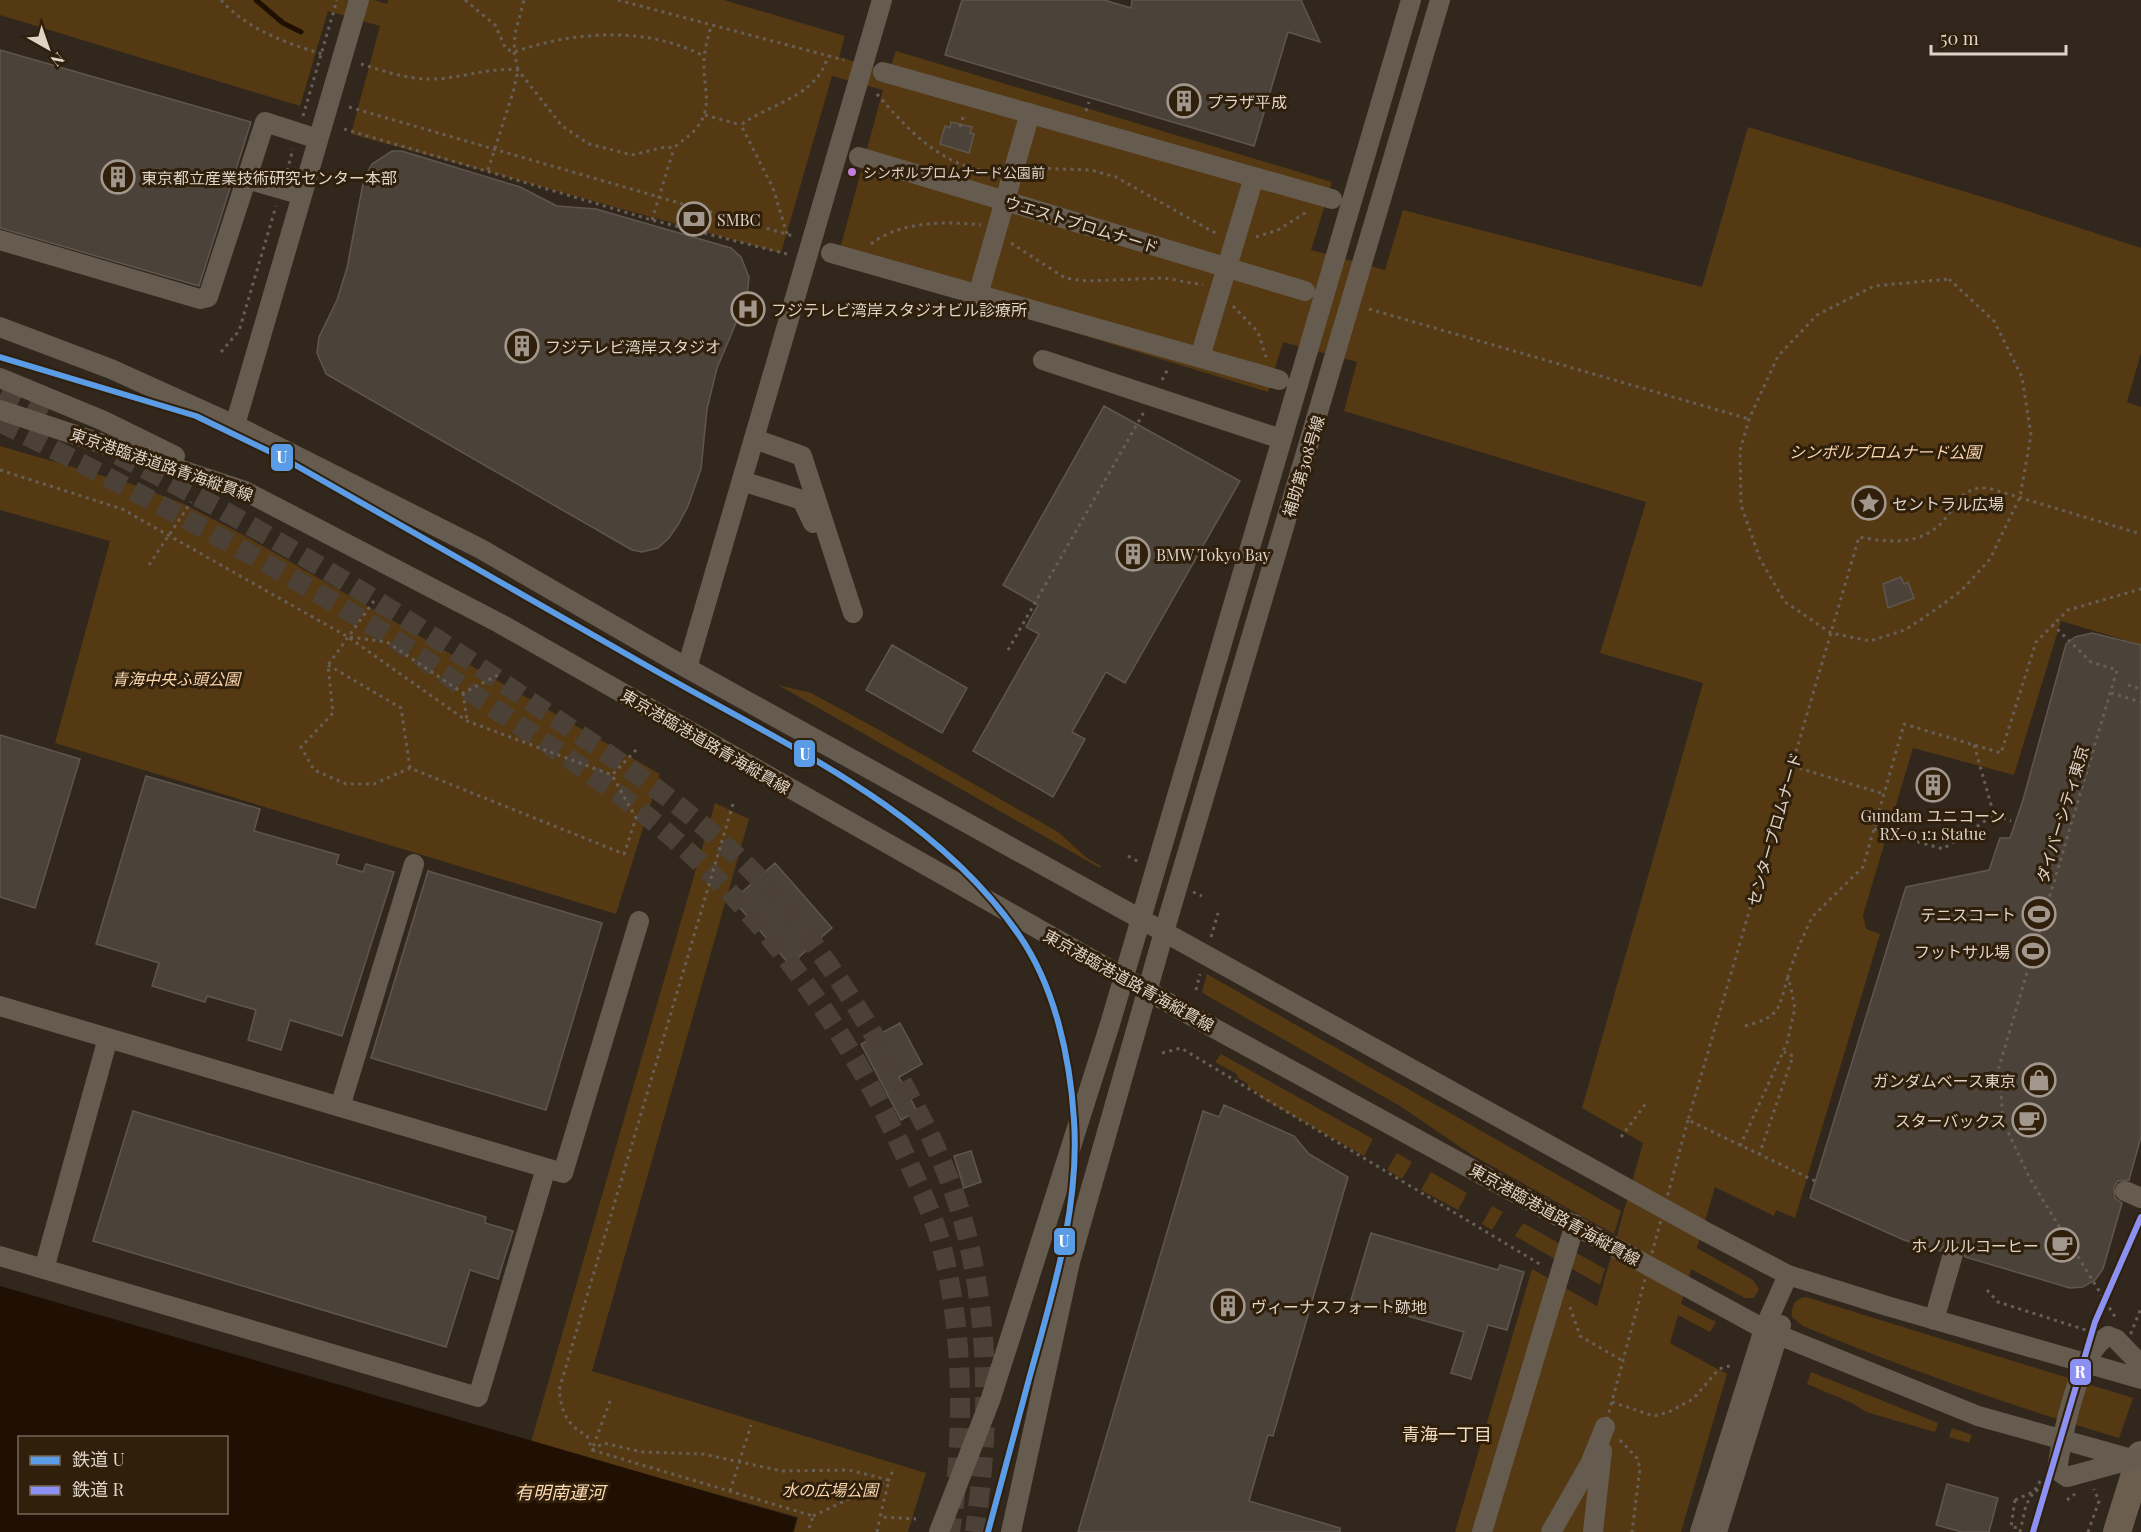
<svg xmlns="http://www.w3.org/2000/svg" width="2141" height="1532" font-family="'Playfair Display','Noto Sans JP',serif">
<style>
.green{fill:#553913}
.water{fill:#200f03;fill-rule:evenodd}
.lines{fill:none;stroke-linecap:round;stroke-linejoin:round}
.stream{stroke:#200f03;stroke-width:5}
.building{fill:#4b433a;stroke:#5f574e;stroke-width:1.5}
.minor-tunnel{stroke:#4b4137;stroke-width:20;stroke-dasharray:20 10;stroke-linecap:butt}
.path{stroke:#675f56;stroke-width:3;stroke-dasharray:3 4.5;stroke-linecap:butt}
.minor{stroke:#655b4f;stroke-width:20}
.highway{stroke:#6c5e4e;stroke-width:28}
.path-bridge{stroke:#675f56;stroke-width:3;stroke-dasharray:3 4.5;stroke-linecap:butt}
.minor-bridge{stroke:#655b4f;stroke-width:20}
.rail-1-casing{stroke:#2f1f0b;stroke-width:10}
.rail-2-casing{stroke:#2f1f0b;stroke-width:10}
.rail-1{stroke:#5b9ce6;stroke-width:6}
.rail-2{stroke:#8c90f2;stroke-width:6}
.bus-dot{fill:#c07fdc;stroke:#2f1f0b;stroke-width:2}
.labels{text-anchor:middle;dominant-baseline:central;stroke-width:6;stroke-linejoin:round;paint-order:stroke}
.bus-label{font-size:14px;fill:#dfd4c8;stroke:#2f1f0b;text-anchor:start}
.poi-label{font-size:16px;fill:#dfd4c8;stroke:#2f1f0b;text-anchor:start}
.street-label{font-size:16px;fill:#dfd4c8;stroke:#2f1f0b}
.park-label{font-size:16px;font-style:italic;fill:#f9d6af;stroke:#2f1f0b}
.neighbourhood-label{font-size:18px;fill:#f3ddc4;stroke:#2f1f0b}
.water-label{font-size:18px;font-style:italic;fill:#fedbb4;stroke:#2f1f0b}
.line-badge{stroke:#2f1f0b;stroke-width:2}
.badge-label{font-size:16px;text-anchor:middle;font-weight:bold;fill:#fff}
</style>
<rect width="100%" height="100%" fill="#31271d"/>
<path class="green" d="M0,0H374L387,4L388,0H724L845,36L839,57L889,72L896,51L1332,182L1311,250L1385,270L1403,210L1702,287L1748,127L2003,203L2141,248V353L2127,402L2141,407V645L2061,621L2014,775L1913,748L1863,915L1866,929L1880,934L1795,1218L1776,1210L1774,1216L1715,1187L1697,1248L1753,1280L1759,1289L1754,1298H1745L1691,1269L1681,1304L1716,1322L1710,1332L1678,1315L1670,1343L1727,1374L1681,1532H1455L1532,1269L1597,1306L1643,1143L1582,1108L1703,683L1600,653L1646,502L1344,411L1357,362L1283,342L1268,392L837,260L883,90L832,76L781,253L351,134L380,26L328,11L300,106L0,15Z
M0,446L135,485L184,504L247,537L660,774L616,914L55,743L110,541L0,510Z
M778,685L811,693L883,732L1058,832L1087,858L1101,866L1100,868Z
M715,803L749,819L592,1371L926,1473L908,1532H794L798,1517L531,1442Z
M1207,974L1621,1211L1614,1234L1472,1155L1400,1106L1206,995L1202,992Z
M1221,1054L1373,1139L1364,1156L1258,1096L1259,1093L1248,1087V1084L1238,1078L1237,1074L1215,1062Z
M1397,1153L1412,1162L1402,1179L1387,1170Z
M1431,1172L1467,1193L1458,1210L1421,1190Z
M1492,1206L1503,1212L1492,1230L1482,1224Z
M1523,1223L1605,1269L1600,1285L1515,1236Z
M1806,1297L2133,1398L2119,1438C2011,1406 1906,1369 1803,1326L1792,1317C1791,1307 1795,1298 1806,1297Z
M1811,1372L1938,1423L1935,1432L1866,1412L1852,1403L1807,1384Z
M1952,1428L1972,1435L1969,1443L1949,1437Z"/>
<path class="water" d="M0,1286L797,1518L793,1532H0ZM20,1438H226V1512H20Z"/>
<g class="lines">
<path class="stream" d="M256,0L283,23L301,32"/>
</g>
<path class="building" d="M962,0H1104L1131,8L1132,0H1301L1320,42L1288,32L1254,146L945,55Z
M0,50L251,122L199,286L0,228Z
M951,122L972,127L970,133L974,134L969,153L940,144L945,126L950,128Z
M392,151H402L520,187L557,206L596,209L731,248L741,257L749,277L747,297L717,368L707,409L701,469L688,506L679,523L669,538L658,548L642,552L632,550L326,374L317,353L319,337L337,300L347,268L364,178L372,164Z
M1104,406L1240,481L1125,683L1106,672L1072,732L1085,739L1053,797L973,751L1039,634L1026,627L1038,605L1003,585Z
M1901,577L1904,584L1908,582L1914,598L1888,608L1883,584Z
M2092,633L2141,645V1137L2129,1180L2118,1181L2114,1187L2115,1198L2122,1203L2103,1269L2095,1280L2083,1287L2070,1288L1965,1257L1962,1246L1956,1242L1945,1245L1941,1251L1904,1240L1810,1198L1906,887L1989,870L2000,838H2010L2023,800L2066,644L2075,637Z
M892,645L967,688L942,733L866,690Z
M0,735L80,759L35,908L0,897Z
M146,776L260,809L254,831L339,855L336,864L363,872L366,864L394,872L342,1036L290,1020L281,1050L248,1040L256,1010L207,996L205,1002L152,986L159,963L96,944Z
M775,863L832,928L790,965L733,900Z
M428,871L602,923L546,1110L371,1058Z
M900,1023L922,1064L899,1077L917,1111L901,1120L861,1044Z
M1224,1105L1294,1136L1309,1154L1348,1177L1273,1436L1268,1435L1249,1501L1340,1528V1532H1078L1203,1111L1219,1117Z
M133,1111L486,1217L485,1223L513,1231L498,1279L470,1270L446,1347L93,1241Z
M971,1151L981,1182L964,1188L954,1156Z
M1371,1233L1498,1270L1500,1265L1524,1272L1507,1330L1488,1325L1471,1379L1451,1373L1464,1332L1351,1300Z
M1947,1484L1998,1498L1989,1532H1962L1936,1525Z"/>
<g class="lines">
<path class="minor-tunnel" d="M0,395L48,420
M0,422C127,486 253,553 375,627C413,650 449,677 486,703C547,744 610,784 666,832C768,919 848,1031 904,1153C916,1179 929,1206 938,1234C965,1325 965,1438 950,1532
M118,455C251,522 379,599 503,683C585,739 671,792 742,861C792,910 833,968 869,1027C907,1089 946,1156 965,1228C991,1327 989,1431 975,1532"/>
<path class="path" d="M221,0C248,30 284,42 322,54
M465,0L495,25L506,49L514,52C575,31 646,26 704,56
M618,0L844,60
M361,64C383,71 407,79 430,79C460,79 488,67 518,70L562,126L589,144L632,155L665,147L674,148C682,140 692,135 698,126C713,106 703,85 704,63C704,50 708,39 711,26
M877,94C909,131 943,168 994,172
M349,107L793,236
M1086,111L1089,102
M705,115L741,125
M303,116L337,0
M960,127L964,114
M344,129L652,220L787,254
M1033,168L1091,170L1116,177L1217,234
M488,170L514,89L518,70L514,52L515,34L524,0
M287,171L293,149
M652,220L674,148
M787,234L773,188L741,125C772,102 816,98 828,56
M1256,237L1278,230L1308,211
M1011,243L1065,278L1087,281L1164,278L1203,285
M871,244C900,221 946,221 981,225
M1949,279L1994,321L2022,377L2031,435L2020,497L1990,559L1962,590L1935,610L1905,630L1870,641L1831,633L1785,602L1760,559L1741,505L1740,451L1749,419L1778,356L1817,315L1874,286Z
M1233,306L1258,332L1266,357
M1369,309L1749,419
M221,352L239,331L276,206
M1162,380L1169,367
M0,470L122,509L348,637L467,721L612,775L637,749
M149,565L191,502
M374,601L328,665L333,713L301,747L314,770L346,784H374L410,768L624,854L636,818L612,775
M2052,624L2091,662L2117,670L1999,1067L2003,1121L2030,1179L2117,1320
M350,637L387,642L463,693L502,673
M1008,650L1144,412
M328,665L401,708L410,768
M2128,685L2141,689
M463,693L467,721
M2111,693L2141,702
M1974,745L1994,815
M1792,766L1884,794
M733,804L559,1390C562,1414 567,1424 587,1436L592,1450L604,1443L642,1452L703,1454L782,1471L849,1470L889,1480L880,1517L916,1519
M1874,829L1943,849L1994,815L2011,821
M1128,856L1139,862
M1193,892L1202,896
M1211,937L1218,913
M1196,990L1200,974
M1745,1026C1781,1016 1778,1011 1788,976
M1162,1053L1181,1048L1543,1266
M1621,1137L1647,1102
M1740,1146L1787,1043L1795,1008L1788,975L1798,948L1812,917L1863,867L1904,724L2001,753L2036,642L2068,610L2141,589
M1759,1155L1793,1056L1784,1052
M1815,1181L1688,1120L1859,537C1885,542 1914,545 1936,528C1956,512 1956,486 1988,488L2141,534
M1987,1290L1998,1302L2086,1330
M1570,1307L1580,1336L1623,1361
M610,1401L592,1450L813,1516L808,1532
M1612,1402L1654,1416L1669,1412L1693,1399L1719,1369L1733,1365
M1620,1440L1637,1458L1640,1468L1632,1532
M730,1491L751,1425
M2015,1500L2011,1527L2021,1528
M2067,1500L2075,1494
M813,1516L889,1480L893,1470
M877,1532L880,1517
M2020,1532L2026,1505L2042,1478
M2088,1532L2099,1501L2094,1489"/>
<path class="minor" d="M883,72L1332,199
M859,157L1305,291
M247,179L302,195
M0,240L200,299L208,297L265,122L318,139
M831,253L1279,380
M978,295L1030,113
M0,327L111,369L235,425L481,549L687,668L1706,1232L1788,1275L1887,1306L2141,1379
M1200,357L1254,177
M1043,360L1281,439
M0,378L104,421L175,456
M0,410L245,491L499,623L1190,1015L1764,1329L1978,1416L2139,1461
M235,425L359,0
M755,439L802,456L853,613
M742,481L802,500L813,523
M687,668L882,0
M0,1006L563,1173L639,921
M340,1107L414,864
M2125,1191L2141,1198
M0,1256L478,1397L546,1168
M44,1269L108,1038
M1934,1320L1953,1254
M2108,1336L2116,1339L2141,1365
M939,1532L991,1398L1110,1024L1411,0
M1011,1532L1070,1262L1164,932L1440,0
M1482,1532L1575,1224
M1551,1532L1590,1464L1605,1427
M1593,1532L1602,1451
M1700,1532L1764,1329L1788,1275
M1717,1532L1781,1325"/>
<path class="highway" d="M2117,1532L2141,1455"/>
<path class="path-bridge" d="M2125,1348L2141,1308
M1605,1427L1688,1120
M2128,1480L2141,1484
M2015,1500L2049,1485"/>
<path class="minor-bridge" d="M2108,1336C2078,1352 2062,1437 2057,1470L2067,1477L2141,1457"/>
<g class="rail-1-casing">
<path id="rail-1" d="M0,357L196,416L283,458C407,529 532,600 656,671C784,744 933,810 1019,935C1055,987 1070,1057 1074,1120C1080,1208 1052,1295 1029,1379C1015,1430 1002,1481 988,1532"/>
</g>
<g class="rail-2-casing">
<path id="rail-2" d="M2033,1532L2095,1322L2141,1217"/>
</g>
<use href="#rail-1" class="rail-1"/>
<use href="#rail-2" class="rail-2"/>
</g>
<defs>
<g id="building-ring" transform="scale(1.725)"><circle r="9.5" fill="#2f1f0b" stroke="#a2978c" stroke-width="1.5"/><path d="M-4-6H4V6H1V3H-1V6H-4ZM-2.5-4.3h1.7v1.8h-1.7ZM.8-4.3h1.7v1.8H.8ZM-2.5-1h1.7V.8h-1.7ZM.8-1h1.7V.8H.8Z" fill="#a2978c"/></g>
<g id="bank-ring" transform="scale(1.725)"><circle r="9.5" fill="#2f1f0b" stroke="#a2978c" stroke-width="1.5"/><path d="M-6-4H6V4H-6ZM0-2.3a2.3 2.3 0 1 0 0 4.6a2.3 2.3 0 1 0 0-4.6Z" fill="#a2978c"/></g>
<g id="hospital-ring" transform="scale(1.725)"><circle r="9.5" fill="#2f1f0b" stroke="#a2978c" stroke-width="1.5"/><path d="M-5-5h3v3.5h4V-5h3V5h-3V1.5h-4V5h-3Z" fill="#a2978c"/></g>
<g id="sight-ring" transform="scale(1.725)"><circle r="9.5" fill="#2f1f0b" stroke="#a2978c" stroke-width="1.5"/><path d="M0-6L1.8-2.2L6-1.7L2.9 1.2L3.7 5.4L0 3.3L-3.7 5.4L-2.9 1.2L-6-1.7L-1.8-2.2Z" fill="#a2978c"/></g>
<g id="stadium-ring" transform="scale(1.725)"><circle r="9.5" fill="#2f1f0b" stroke="#a2978c" stroke-width="1.5"/><path d="M0-5a6.5 5 0 1 0 0 10a6.5 5 0 1 0 0-10ZM-3.5-1.8h7v3.6h-7Z" fill="#a2978c"/></g>
<g id="shop-ring" transform="scale(1.725)"><circle r="9.5" fill="#2f1f0b" stroke="#a2978c" stroke-width="1.5"/><path d="M-5-2.5h2.3a2.7 3.5 0 0 1 5.4 0H5L5.5 6h-11ZM-1.5-2.5h3a1.5 2.3 0 0 0-3 0Z" fill="#a2978c"/></g>
<g id="cafe-ring" transform="scale(1.725)"><circle r="9.5" fill="#2f1f0b" stroke="#a2978c" stroke-width="1.5"/><path d="M-5.5-4.5H6V0H3Q3 3.5 0 3.5H-2.5Q-5.5 3.5-5.5 0ZM3-3.2v2h1.7v-2ZM-6 4.5H4V6H-6Z" fill="#a2978c"/></g>
</defs>
<g fill-rule="evenodd">
<use href="#building-ring" x="1184" y="101"/>
<use href="#building-ring" x="118" y="177"/>
<use href="#bank-ring" x="694" y="219"/>
<use href="#hospital-ring" x="748" y="309"/>
<use href="#building-ring" x="522" y="346"/>
<use href="#sight-ring" x="1869" y="503"/>
<use href="#building-ring" x="1133" y="554"/>
<use href="#building-ring" x="1933" y="785"/>
<use href="#stadium-ring" x="2039" y="914"/>
<use href="#stadium-ring" x="2033" y="951"/>
<use href="#shop-ring" x="2039" y="1080"/>
<use href="#cafe-ring" x="2029" y="1120"/>
<use href="#cafe-ring" x="2062" y="1245"/>
<use href="#building-ring" x="1228" y="1306"/>
</g>
<circle class="bus-dot" cx="852" cy="172" r="5"/>
<g class="labels">
<g class="bus-label">
<text x="863" y="172">シンボルプロムナード公園前</text>
</g>
<g class="poi-label">
<text x="1207" y="101">プラザ平成</text>
<text x="141" y="177">東京都立産業技術研究センター本部</text>
<text x="717" y="219">SMBC</text>
<text x="771" y="309">フジテレビ湾岸スタジオビル診療所</text>
<text x="545" y="346">フジテレビ湾岸スタジオ</text>
<text x="1892" y="503">セントラル広場</text>
<text x="1156" y="554">BMW Tokyo Bay</text>
<text x="1933" y="815" text-anchor="middle">Gundam ユニコーン<tspan x="1933" dy="18">RX-0 1:1 Statue</tspan></text>
<text x="2016" y="914" text-anchor="end">テニスコート</text>
<text x="2010" y="951" text-anchor="end">フットサル場</text>
<text x="2016" y="1080" text-anchor="end">ガンダムベース東京</text>
<text x="2006" y="1120" text-anchor="end">スターバックス</text>
<text x="2039" y="1245" text-anchor="end">ホノルルコーヒー</text>
<text x="1251" y="1306">ヴィーナスフォート跡地</text>
</g>
<g class="street-label">
<text transform="translate(1082 224) rotate(17)">ウエストプロムナード</text>
<text transform="translate(162 464) rotate(19)">東京港臨港道路青海縦貫線</text>
<text transform="translate(1303 466) rotate(-73)">補助第308号線</text>
<text transform="translate(706 741) rotate(30)">東京港臨港道路青海縦貫線</text>
<text transform="translate(2062 814) rotate(-73)">ダイバーシティ東京</text>
<text transform="translate(1774 829) rotate(-74)">センタープロムナード</text>
<text transform="translate(1129 980) rotate(29)">東京港臨港道路青海縦貫線</text>
<text transform="translate(1555 1214) rotate(29)">東京港臨港道路青海縦貫線</text>
</g>
<g class="park-label">
<text x="1885" y="451">シンボルプロムナード公園</text>
<text x="176" y="678">青海中央ふ頭公園</text>
<text x="830" y="1489">水の広場公園</text>
</g>
<g class="neighbourhood-label">
<text x="1447" y="1434">青海一丁目</text>
</g>
<g class="water-label">
<text x="560" y="1492">有明南運河</text>
</g>
</g>
<g class="line-badge">
<rect x="270" y="443" width="24" height="29" rx="6" fill="#5b9ce6"/>
<rect x="793" y="739" width="23" height="29" rx="6" fill="#5b9ce6"/>
<rect x="1053" y="1227" width="23" height="29" rx="6" fill="#5b9ce6"/>
<rect x="2069" y="1358" width="23" height="28" rx="6" fill="#8c90f2"/>
</g>
<g class="badge-label">
<text x="282" y="463">U</text>
<text x="805" y="760">U</text>
<text x="1064" y="1247">U</text>
<text x="2080" y="1378">R</text>
</g>
<rect x="18" y="1436" width="210" height="78" fill="#2f1f0b" stroke="#756757" stroke-width="1.5"/>
<rect x="30" y="1456" width="30" height="9" fill="#5b9ce6" stroke="#756757" stroke-width="1.5"/>
<text x="72" y="1466" font-size="18" fill="#dfd4c8">鉄道 U</text>
<rect x="30" y="1486" width="30" height="9" fill="#8c90f2" stroke="#756757" stroke-width="1.5"/>
<text x="72" y="1496" font-size="18" fill="#dfd4c8">鉄道 R</text>
<g transform="translate(48 48) rotate(140)" stroke="#2f1f0b" stroke-width="4.5" paint-order="stroke">
<path d="M0-4.5L10 22L0 15L-10 22Z" fill="#dfd4c8"/>
<text y="-9" font-size="16" font-weight="bold" text-anchor="middle" fill="#dfd4c8">N</text>
</g>
<path d="M1931 45v9h135v-9" fill="none" stroke="#dfd4c8" stroke-width="3"/>
<text x="1940" y="45" font-size="18" fill="#dfd4c8" stroke="#2f1f0b" stroke-width="4.5" paint-order="stroke">50 m</text>
</svg>
